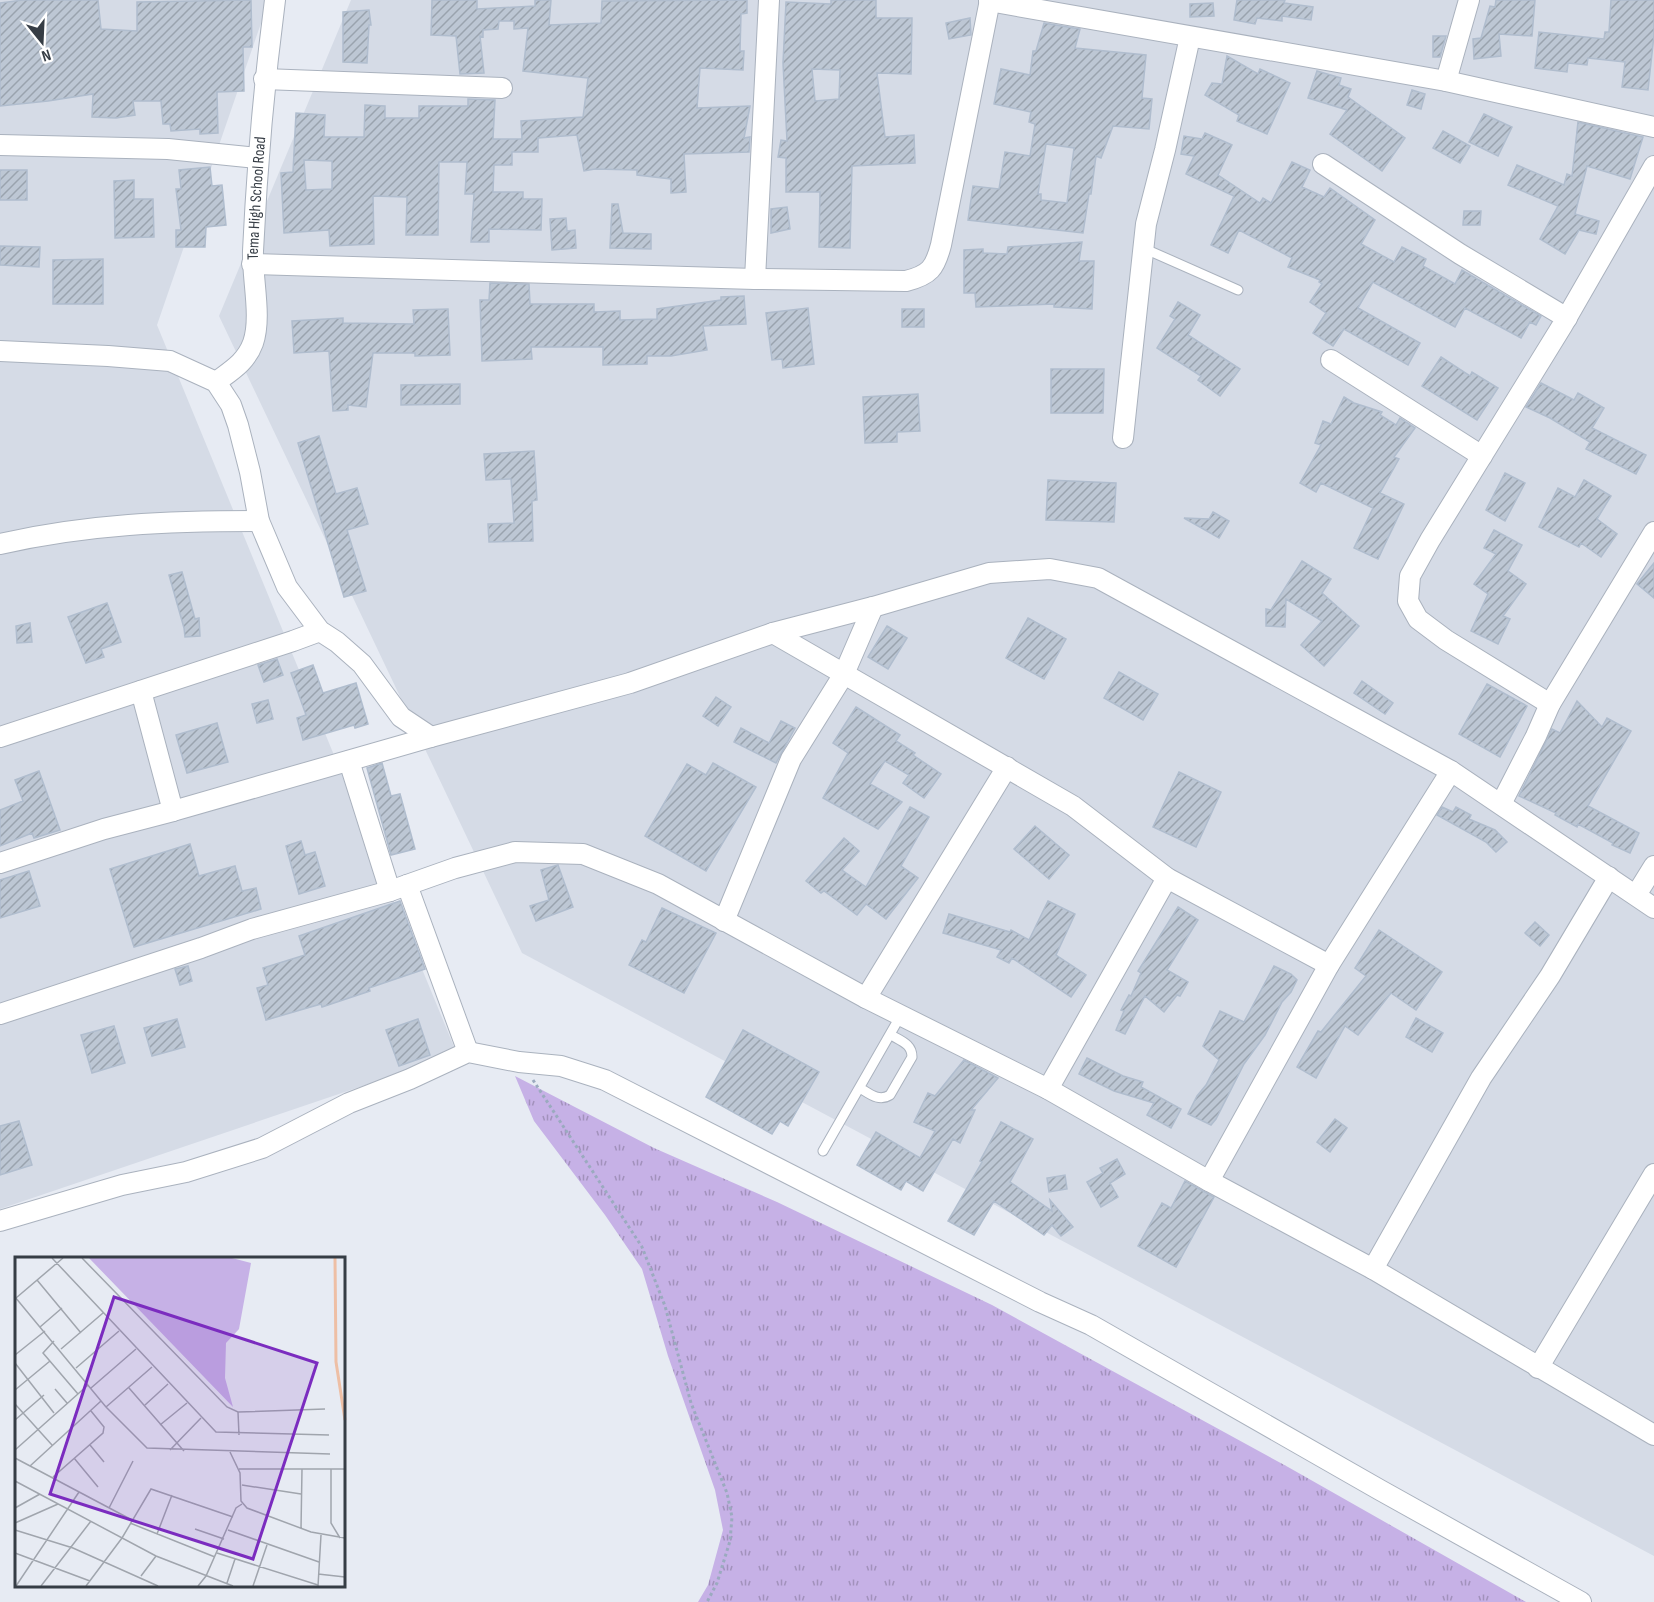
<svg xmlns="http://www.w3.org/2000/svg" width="1654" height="1602" font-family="'Sofia Sans Condensed',sans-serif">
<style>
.residential{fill:#d5dbe6}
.grass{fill:url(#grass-tufts)}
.building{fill:url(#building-hatch);stroke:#b0bdce;stroke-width:1.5;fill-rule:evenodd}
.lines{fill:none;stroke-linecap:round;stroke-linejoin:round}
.lane-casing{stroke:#aab2be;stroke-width:11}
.street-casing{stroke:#aab2be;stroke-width:22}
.path{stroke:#9baabf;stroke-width:3;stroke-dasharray:3 3;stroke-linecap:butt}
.lane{stroke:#fff;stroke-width:9}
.street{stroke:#fff;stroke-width:20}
.labels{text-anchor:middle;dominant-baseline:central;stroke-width:6;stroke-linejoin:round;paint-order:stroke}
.street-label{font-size:16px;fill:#363d45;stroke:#fff}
.inset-river{fill:none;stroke:#eebfa5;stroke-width:3}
.inset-road{fill:none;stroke:#a0a5ad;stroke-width:1.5}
.view{fill:#7b2cbf;fill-opacity:0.15;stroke:#7b2cbf;stroke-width:3}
.inset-edge{fill:none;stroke:#363d45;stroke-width:3}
</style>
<defs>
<pattern id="grass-tufts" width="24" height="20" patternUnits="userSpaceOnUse" patternTransform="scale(1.5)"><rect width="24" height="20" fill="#c6b1e6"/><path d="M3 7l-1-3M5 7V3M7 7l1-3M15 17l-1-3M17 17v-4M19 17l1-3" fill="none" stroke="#a291bc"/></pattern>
<pattern id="building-hatch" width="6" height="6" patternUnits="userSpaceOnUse" patternTransform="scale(1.5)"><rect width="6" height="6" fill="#bdc7d4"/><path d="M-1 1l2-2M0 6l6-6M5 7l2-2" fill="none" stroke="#9aa3ae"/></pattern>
</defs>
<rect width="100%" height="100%" fill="#e7ebf3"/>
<path class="residential" d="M0,0H269L157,325L457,1054L0,1209Z
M351,0H1654V1556L522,953L219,316Z"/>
<path class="grass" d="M515,1076L654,1148L777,1202L992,1305L1288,1467L1526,1602H698L708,1585L723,1530L715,1490L668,1356L642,1269L605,1215L534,1121Z"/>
<path class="building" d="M23,0H98L101,29L137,31V2L251,0L252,47H243L244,91L217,92L218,133L200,134V129L171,131L170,124H163L161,101H133L135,115L116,118L92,117L93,94L48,101L0,106V3Z
M432,0H477V9L535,6V0H551L549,25L601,23L602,1L747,0V13L741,14L740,51H744L743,70L700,68L697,108L750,106L744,138L750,137L749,152L684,154L686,192L671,193V179L637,175V170L595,169L584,171L577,135L538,138V152H512V165H494L493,192H523V199H542L541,230L489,229V242H471L474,194H465L467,162H439L438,235H406L407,197L373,196L374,244L330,246L329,230L284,233L281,173L293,172L296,113L325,115L324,137H364L365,105L385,106V118H419V106H468V99L495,100L493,139H522L521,121L583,117L588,78L523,71L528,28L514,29V21H499L498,29L483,30V37L480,36L484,73L460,74L456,36L431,35ZM304,160L332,161V189L306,190Z
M831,0H876V18H912L911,74L877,73L885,137L914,135L915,163L852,166L850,248L819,247L820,192H786V158L778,157L781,140L787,141L783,63L786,2L831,4ZM812,69L840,70L839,99L815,101Z
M1237,0H1285L1284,3L1313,7L1311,20L1282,16V21L1257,18L1255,24L1234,20Z
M1496,0H1535L1532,36L1499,34L1501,56L1474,59L1473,39L1481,38L1490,6L1495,7Z
M1611,0H1654V35L1648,90L1622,87L1625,62L1588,58L1587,65L1568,63L1567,72L1535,68L1539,32L1604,39L1605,32H1609Z
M1213,3L1214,16L1190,17V4Z
M369,10L371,25H369L367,63L343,62V12Z
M970,18L971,35L949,39L946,23Z
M1044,23L1080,29L1075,48L1146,55L1142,98L1152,99L1149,129L1113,126L1101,158L1096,156L1091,194H1089L1083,233L968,220L973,186L999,189L1005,152L1030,156L1035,124L1029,122L1031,112L994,104L1001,69L1030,75L1033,51H1036ZM1046,144L1074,148L1067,203L1041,200V194H1038Z
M1433,36H1446L1440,57H1433Z
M1227,56L1258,74L1260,69L1290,83L1267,134L1237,121L1239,115L1205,95L1212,83L1222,84Z
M1317,71L1341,78L1339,85L1351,89L1348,97L1405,138L1382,171L1330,134L1347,110L1308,98Z
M1412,90L1425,94L1421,109L1407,105Z
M1484,114L1512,127L1498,156L1469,142Z
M1578,122L1643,137L1630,179L1587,166L1575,214L1599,221L1596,234L1579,230L1565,254L1540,239L1558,206L1508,185L1517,165L1564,185L1567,174L1572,176Z
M1443,131L1470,146L1460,163L1433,148Z
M1205,133L1232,145L1218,175L1260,203L1263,198L1271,203L1292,162L1310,170L1302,187L1324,197L1330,188L1375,220L1361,244L1394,262L1402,247L1426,259L1423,266L1455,284L1462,270L1541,316L1536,325L1530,322L1521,338L1465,308L1455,327L1373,282L1358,308L1420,343L1408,365L1344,329L1333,346L1313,333L1326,313L1310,302L1322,284L1319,282L1320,280L1288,267L1292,258L1239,230L1228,253L1211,245L1234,196L1186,174L1194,156L1181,154L1184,136L1202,139Z
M210,167L212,186L222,185L226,225L206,227L205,247H176V230H181L176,189H181L179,170Z
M0,170H27V200H0Z
M134,180V199H153L154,237L115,238L114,181Z
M612,204H618L623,233L651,234V249L610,248Z
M787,207L790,229L771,233V209Z
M1464,211H1481L1480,225H1463Z
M566,218L567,231L575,230L576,248L552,250L550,219Z
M1082,242L1079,261H1094L1092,309L1054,307V304L976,307L975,293H964V250L983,249V253L1007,254L1008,247Z
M0,246L40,247L39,267L0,265Z
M103,259V304H53V260Z
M490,283L529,284L530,304H594V312L620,311V320L657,319V309L721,300V297L744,296L746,324L703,326L707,350L671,356H647V364L603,365V347H531L532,359L482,361L480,300H489Z
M1178,302L1200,315L1188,335L1240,369L1220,396L1198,380L1201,376L1157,348L1175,319L1170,316Z
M808,308L814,364L783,368L782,359L772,360L766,313Z
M448,309L450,355L415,356V353H373L366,407L348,405V410L333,411L329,351L294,353L292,321L343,318V323L414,324L413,310Z
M902,309H924V327H902Z
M1441,357L1470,376L1472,372L1498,388L1477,420L1422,386Z
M1051,369H1104L1103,413H1051Z
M1541,383L1574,400L1578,393L1604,408L1592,428L1646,455L1636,474L1586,449L1590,442L1550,418L1526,407Z
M460,384V404L401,405V385Z
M918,394L920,431L897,432V442L865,443L863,397Z
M1344,397L1354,403L1382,412L1380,415L1396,425L1400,418L1415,428L1394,457L1399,459L1380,493L1404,504L1378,559L1354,548L1373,508L1321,483L1316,492L1300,483L1321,445L1315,443L1323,421L1331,424Z
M319,436L336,494L357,488L368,524L347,530L366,591L344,597L298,443Z
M534,451L537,500L532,501L533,541L489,542L488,524L514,523L511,479L486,480L484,454Z
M1505,473L1525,483L1505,521L1486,510Z
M1048,480L1116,483L1114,522L1046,520Z
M1584,480L1611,496L1597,519L1617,534L1601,557L1581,543L1579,547L1539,527L1558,488L1575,497Z
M1213,512L1229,521L1219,538L1184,518L1209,519Z
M1494,530L1522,545L1508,571L1526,584L1503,616L1510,619L1498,644L1471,631L1488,594L1474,584L1496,554L1484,548Z
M1302,561L1331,579L1322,593L1359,626L1324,666L1301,645L1322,621L1286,599L1285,627L1266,626V609L1271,610Z
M1654,563V598L1637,584Z
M182,572L195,619L199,618L200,636L185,637L184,628L169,575Z
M107,603L121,642L101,649L104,657L86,663L68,617Z
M1028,618L1066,639L1044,679L1006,658Z
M30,623L32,642L17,643L16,626Z
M887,626L907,638L888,669L868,657Z
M277,659L283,675L264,682L258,665Z
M313,665L323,693L356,683L368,724L355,728L354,725L303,740L297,718L306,715L291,673Z
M1119,672L1158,694L1143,720L1104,698Z
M1362,681L1393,703L1385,714L1354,693Z
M1487,684L1527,706L1500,757L1459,734Z
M716,697L731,707L718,726L703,716Z
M268,700L273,719L257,723L252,704Z
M1577,701L1602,727L1607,718L1631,731L1588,806L1639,833L1630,853L1612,845L1613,843L1578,824L1577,827L1555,815L1556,813L1519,796L1552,729L1560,733Z
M856,707L900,735L896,741L915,753L913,755L941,774L924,798L903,783L909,775L885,761L870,784L902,802L878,829L823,798L848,753L833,743Z
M781,721L795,728L776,763L734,742L741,728L769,743Z
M217,723L228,762L187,773L176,735Z
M382,763L391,796L400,794L415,849L391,855L367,768Z
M713,763L756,787L706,871L645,836L687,764L706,775Z
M39,771L60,830L34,838L32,833L0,846V810L23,801L15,780Z
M1179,772L1221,792L1196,847L1153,827Z
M910,807L929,817L901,866L918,878L886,919L866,904L857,915L824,891L821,893L806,881L844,838L859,851L842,870L866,887Z
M1442,807L1453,812L1456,807L1471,815L1469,819L1495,830L1507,842L1496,852L1486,842L1437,815Z
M1035,826L1069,855L1049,879L1014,849Z
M301,841L305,855L315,852L325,886L299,894L286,846Z
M190,844L199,876L235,866L242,891L256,888L261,909L134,947L110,869Z
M558,865L573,907L536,921L530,906L549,900L541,870Z
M29,871L40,906L0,918V880Z
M400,901L425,969L369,988L370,991L322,1007L321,1004L266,1020L257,988L268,985L263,968L305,955L299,936Z
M1048,901L1075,914L1056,955L1086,975L1071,997L1012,958L1009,963L997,957L1001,950L943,933L949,914L1010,932L1011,930L1029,940Z
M1178,907L1198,920L1167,970L1188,982L1180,996L1177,995L1164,1012L1145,996L1125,1034L1116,1030L1124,1011L1121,1010L1129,995L1131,996L1141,973L1138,971Z
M662,908L716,933L684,993L629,965L642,940L646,942Z
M1535,922L1549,935L1540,946L1525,933Z
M1379,930L1442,972L1416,1010L1391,993L1358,1035L1345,1026L1316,1078L1297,1067L1318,1031L1321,1032L1366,976L1355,968Z
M188,966L192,981L180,985L175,969Z
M1274,966L1291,974L1297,980L1291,992L1282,1002L1265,1035L1244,1064L1216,1119L1211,1125L1188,1114L1197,1096L1206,1085L1219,1060L1203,1046L1220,1011L1244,1022Z
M1416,1018L1443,1033L1432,1052L1406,1037Z
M177,1019L185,1047L152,1056L144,1028Z
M418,1019L430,1055L399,1066L386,1030Z
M114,1026L125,1063L92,1073L81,1035Z
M743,1030L819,1072L788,1126L780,1121L772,1134L706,1097Z
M1087,1058L1123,1076L1143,1082L1141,1087L1181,1109L1171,1128L1147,1115L1154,1103L1114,1091L1079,1074Z
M964,1060L998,1078L971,1110H975L960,1143L953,1139L923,1191L906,1181L901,1190L857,1165L876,1132L920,1158L935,1131L914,1122L928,1093L935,1096Z
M1335,1119L1347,1128L1330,1152L1317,1142Z
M19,1121L32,1165L0,1175V1126Z
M1001,1122L1033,1139L1010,1182L1052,1211L1050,1200L1073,1227L1061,1236L1052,1225L1044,1235L994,1201L974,1235L948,1221L982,1162L980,1161Z
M1117,1159L1125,1174L1110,1183L1118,1197L1101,1207L1087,1182L1103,1173L1100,1168Z
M1065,1175L1067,1189L1049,1192L1047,1178Z
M1185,1181L1214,1197L1176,1267L1138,1246L1162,1203L1171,1208Z"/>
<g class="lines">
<g class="lane-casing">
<path id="lane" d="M1143,248L1238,290
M860,1088C870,1094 879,1102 890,1095L912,1057C912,1044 901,1041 891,1035
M823,1151L901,1015"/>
</g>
<g class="street-casing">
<g id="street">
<path d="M989,1L1446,81L1654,127"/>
<path d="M264,79L502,88"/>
<path d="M1446,81L1469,0"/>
<path d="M0,145L168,149L257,158"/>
<path d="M1323,164L1460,254L1567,318"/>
<path d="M252,264L755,279L906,281C930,275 935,268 941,245L990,0"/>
<path d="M755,279L769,0"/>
<path d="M0,351L108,356L170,361L216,382L231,405L238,425L250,472L259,521L287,587L320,631L337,642L362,664L401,717L431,737"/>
<path d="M1331,360L1482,456"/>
<path id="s1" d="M216,382C232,370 246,362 253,343C262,317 252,279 253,251C257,167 264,84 275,0"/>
<path d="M1123,438L1146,224L1165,150L1190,37"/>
<path d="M0,544C87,524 170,521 259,521"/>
<path d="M773,633L1073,806L1167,878L1329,965"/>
<path d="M141,691L173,811"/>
<path d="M1550,704L1446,640L1418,619L1408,601L1410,576L1430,540L1562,326L1654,166"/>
<path d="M0,737L293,641L320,631"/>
<path d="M349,761L390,891"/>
<path d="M1501,804L1536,736L1550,704L1654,532"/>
<path d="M0,863L104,829L173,811L431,737L630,683L773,633L873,607L989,573L1050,569L1098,578L1451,771L1654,908"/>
<path d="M407,885L468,1052"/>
<path d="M1636,895L1654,866"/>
<path d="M724,921L791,759L844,674L873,607"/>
<path d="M866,998L1007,767"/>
<path d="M0,1014L201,948L252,929L390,891L455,868L515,852L583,854L658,884L866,998L1048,1089L1209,1181L1373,1269L1654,1435"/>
<path d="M1048,1089L1167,878"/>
<path d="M1209,1181L1329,965L1451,771"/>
<path d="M0,1221L122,1185L186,1172L262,1148L349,1103L410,1079L468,1052L519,1062L561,1066L605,1080L1040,1302L1091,1325L1380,1490L1581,1602"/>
<path d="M1373,1269L1481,1078L1550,976L1609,877"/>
<path d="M1538,1368L1654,1174"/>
</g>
</g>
<path class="path" d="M533,1080L642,1247L665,1306L691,1403L727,1493L732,1517L730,1541L717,1583L707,1602"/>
<use href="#lane" class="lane"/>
<use href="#street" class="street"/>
</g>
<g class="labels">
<g class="street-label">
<text stroke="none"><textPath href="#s1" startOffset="200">Tema High School Road</textPath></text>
</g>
</g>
<g transform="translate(15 1257)">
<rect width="330" height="330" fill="#e7ebf3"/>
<path d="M74,1H217L236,6L224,72L211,86L210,121L218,150Z" fill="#c6b1e6"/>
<path class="inset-river" d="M320,1L321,105L330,163"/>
<path class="inset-road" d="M37,1L201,175L314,178M67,1L212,150L223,155L310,152M22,23L66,76M0,40L91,150L132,191L315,197M1,41L48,1M25,70L47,51M39,84L28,96L63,137M46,92L88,56M0,98L30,74M0,106L39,156M61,111L104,74M76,131L121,92M114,131L169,194M40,132L52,146M0,133L35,104M0,147L37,188M130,148L153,127M91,150L137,110M223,155L224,178M0,163L29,138M145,168L172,146M75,188L89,205M0,193L73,128M155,193L186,161M215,195L225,216L226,244L232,251L296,275L330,281M0,201L117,263M59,201L83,230M15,209L86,144M224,212H330M316,212V266L325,281M38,220L88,176L89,170L76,154M0,224L141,299L218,329M227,228L286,237M0,251L25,237M94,251L118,204M0,266L43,247M115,266L200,300M180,272L209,282M286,272L287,212M0,273L58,291L143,329M213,273L304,305M142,277L157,238M0,296L75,324M202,296L303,328M303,317L330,320M126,319L141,299M212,326L220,302M1,329L64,235M26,329L76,264M71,329L107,281L136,232L218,260M183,329L191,319L221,251L227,247M238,329L252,288M303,329L306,278"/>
<path class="view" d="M99,40L302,106L238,302L35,237Z"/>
<rect width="330" height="330" class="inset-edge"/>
</g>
<g transform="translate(42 42) rotate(162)" stroke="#ffffff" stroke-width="4.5" paint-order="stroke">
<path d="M0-4.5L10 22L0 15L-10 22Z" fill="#363d45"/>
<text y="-9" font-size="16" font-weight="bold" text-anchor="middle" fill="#363d45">N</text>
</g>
</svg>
